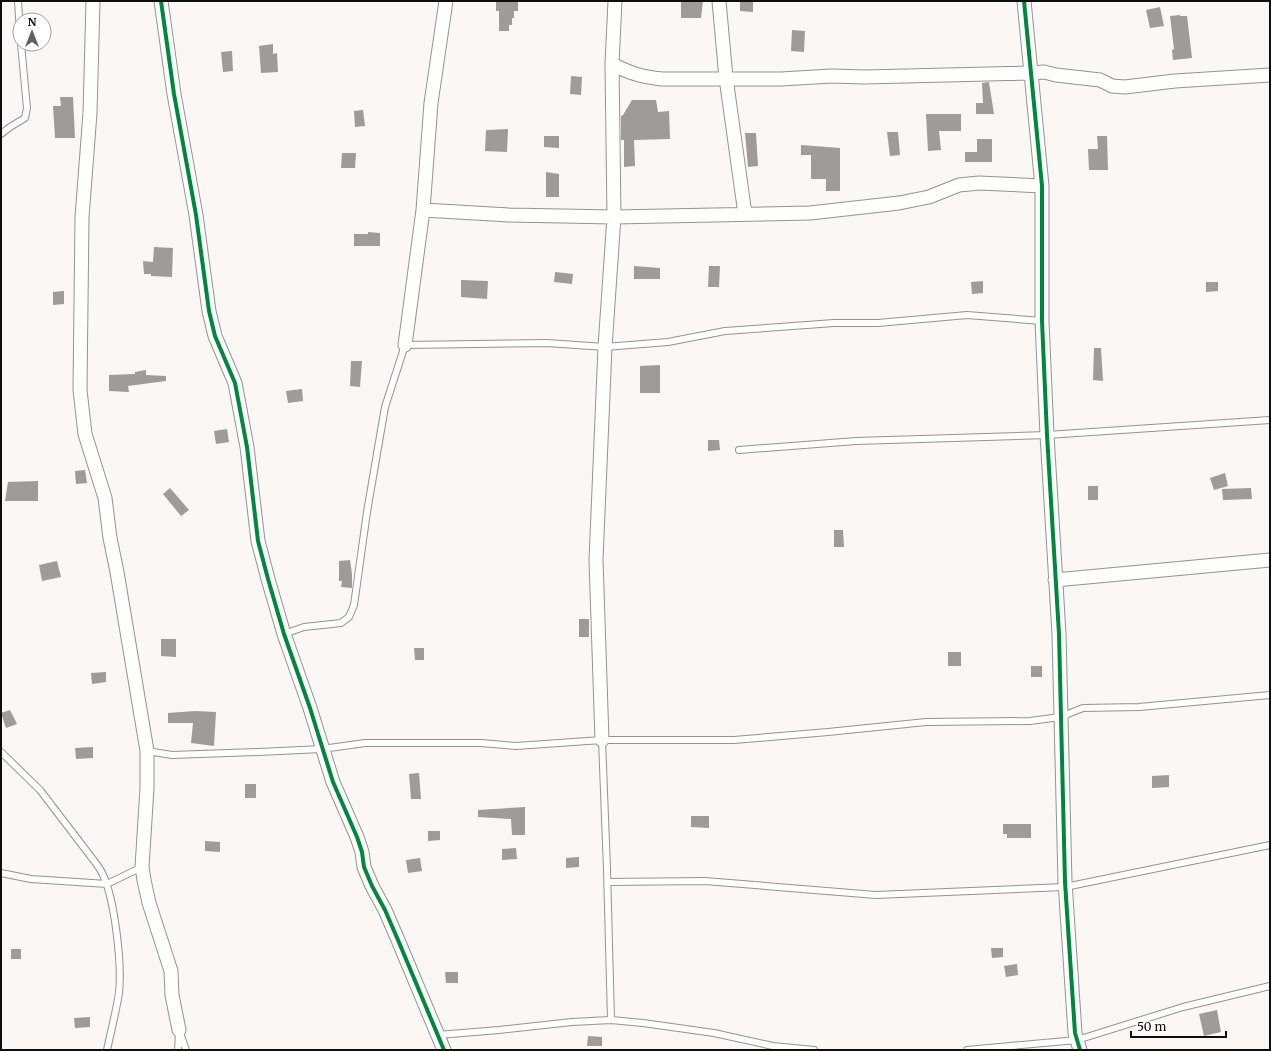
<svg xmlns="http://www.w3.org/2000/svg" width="1271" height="1051" font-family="Merriweather,serif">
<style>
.building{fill:#9e9b99}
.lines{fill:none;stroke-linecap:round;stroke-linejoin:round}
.lane-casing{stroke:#949392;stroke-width:8}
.street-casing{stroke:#949392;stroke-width:15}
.lane{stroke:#fefefd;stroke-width:6}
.street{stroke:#fefefd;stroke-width:13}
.cycleway-casing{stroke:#fff;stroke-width:6}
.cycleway{stroke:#00873e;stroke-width:4}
</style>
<rect width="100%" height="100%" fill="#faf7f4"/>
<path class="building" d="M496,1H518V11H514V18H512V25H509V31H499V11H496Z
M681,1H703L701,18H681Z
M740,1H753V12L740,11Z
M1160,7L1164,26L1150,28L1146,10Z
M1180,15V16H1187L1192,58L1173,60L1172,50L1174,49L1170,16Z
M792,30L805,31L804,52L791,51Z
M273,44V54L277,53L278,72L261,73L259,46Z
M232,51L233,71L223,72L221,52Z
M571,76L582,77L581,95L570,94Z
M989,82L994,114H976V103H983L982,83Z
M60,97H73L75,138H55L53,106H61Z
M632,100H656L658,112L669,111L670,139L634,140L635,166L624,167V140H621V116L623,115Z
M363,110L365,126L355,127L354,111Z
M926,114H961V131H939L941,150L928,151Z
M508,129L507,152L485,151L486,130Z
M887,132H898L900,155L890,156Z
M745,133H756L758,166L748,167Z
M544,136H559V148L544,147Z
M1097,136H1107L1108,170H1089L1088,149H1098Z
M977,139H992V162H965V152H977Z
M801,145L840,148V191H826V179H811V155H801Z
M342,153H356L355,168H341Z
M546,172L559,174V197H546Z
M368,232L380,233V246H354V234H368Z
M154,247L173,248L172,277L151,276V274H144L143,261L153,262Z
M634,266L660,268V279H634Z
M709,266H720L719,287H708Z
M555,272L573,274L572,284L554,282Z
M461,280L488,281L487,299L461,297Z
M983,281V293L972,294L971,282Z
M1206,282H1218V291L1206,292Z
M64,291V304L53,305V292Z
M1094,348H1101L1103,381L1093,380Z
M351,361H362L360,387L350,386Z
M660,365V393H640V366Z
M146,370V375L166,376V381L128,386L129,392L109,391V375L135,374V372Z
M302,389L303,401L288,403L286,391Z
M227,429L229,442L216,444L214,431Z
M708,440H719L720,450L708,451Z
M85,470L87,483L76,484L75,471Z
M1225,473L1228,486L1214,490L1210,478Z
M38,481V501H5L8,482Z
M1088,486H1098V500H1088Z
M170,488L189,510L181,516L163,494Z
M1251,488L1252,499L1223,500L1222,489Z
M834,530H843L844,547H834Z
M350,560L352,574V588L341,587L342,581H339V561Z
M57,561L61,577L42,581L39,565Z
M579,619H589V637H579Z
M161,639H176V657L161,656Z
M414,648H424V660H415Z
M948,652H961V666H948Z
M1031,666H1042V677H1031Z
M106,672V682L92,684L91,673Z
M10,710L17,724L6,728L1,713Z
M195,711L216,712L214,746L191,743L193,723H168V713Z
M93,747V758L76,759L75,748Z
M419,773L421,799H411L409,774Z
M1169,775V787L1152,788V776Z
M245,784H256V798H245Z
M525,807V835H512L511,819L478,817V810Z
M691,816H709V828L691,827Z
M1003,824H1031V838H1007V834H1003Z
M428,831H440V840L428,841Z
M205,841L220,842V852L205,851Z
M516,848L517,859L502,860V849Z
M579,857V867L566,868V858Z
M420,858L422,871L408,873L406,860Z
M991,948H1003V957L992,958Z
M11,949H21V959H11Z
M1017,964L1018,975L1006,977L1004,966Z
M445,972H458V983H446Z
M1217,1010L1221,1032L1204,1036L1199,1014Z
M90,1017V1027L75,1028L74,1018Z
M588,1036L602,1037V1046H587Z"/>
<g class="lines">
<g class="lane-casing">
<path id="lane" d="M18,1L20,33
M1,134L10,127L25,118L27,108L21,44
M739,450L856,441L1047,435L1270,420
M284,634L304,627L341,623L349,617L354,605L367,512L385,407L405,345L547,343L605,347L668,342L725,331L834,323H878L967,315L1042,321
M602,740L607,869L611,1020
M147,751L172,755L259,752L322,749L365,743H481L516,746L602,740H734L828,732L926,722L1030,721L1060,717L1083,708L1139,707L1270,695
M1,752L40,790L95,862C98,866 101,870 103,875C115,901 122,964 119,993C116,1012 111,1031 107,1050
M1,873L31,879L107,884L142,867
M608,882L705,881L876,895L1065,887L1270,845
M179,1030L186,1050
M438,1035L499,1030L572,1022L611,1020L643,1023L714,1033L773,1046L814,1050
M178,1050L179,1033
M967,1050L1077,1040L1183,1007L1270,986"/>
</g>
<g class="street-casing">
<path id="street" d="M93,1L90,113L82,217L80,390L85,434L105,498L110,538L117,572L147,751V788L142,867L144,880L149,903L171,971L172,995L179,1030
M161,1L174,94L196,215L209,311L215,336L235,383L247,447L258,541L268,579L284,634L310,708L333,782L357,837L362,852L364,867L372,886L385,910L398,940L444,1050
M719,1L726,78L745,214
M1024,1L1042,186V321L1047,435L1059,634L1065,882L1075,1033L1080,1050
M612,64C629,73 642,77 662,79H781L832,76L865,77L1031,73L1044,72L1056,75L1100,80L1112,86L1125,87L1175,81L1270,75
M423,210L509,215L614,217L810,213L899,203L929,197L959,185L979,183L1042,186
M405,345L423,210L431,103L446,1
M1055,580L1270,560
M602,740L596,560L605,347L614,217L612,64L615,1"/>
</g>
<use href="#lane" class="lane"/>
<use href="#street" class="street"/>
<g class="cycleway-casing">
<path id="cycleway" d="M161,1L174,94L196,215L209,311L215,336L235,383L247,447L258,541L268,579L284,634L310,708L333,782L357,837L362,852L364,867L372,886L385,910L398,940L444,1050
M1024,1L1042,186V321L1047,435L1059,634L1065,882L1075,1033L1080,1050"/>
</g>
<use href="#cycleway" class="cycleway"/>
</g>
<rect width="1271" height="1051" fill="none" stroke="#0e0e0e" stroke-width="4"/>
<g transform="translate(32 32)"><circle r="19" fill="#ffffff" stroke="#9f9f9f"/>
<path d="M0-3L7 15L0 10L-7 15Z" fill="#61605e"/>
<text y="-6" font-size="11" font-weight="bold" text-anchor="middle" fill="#0e0e0e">N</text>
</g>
<path d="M1131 1031v6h95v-6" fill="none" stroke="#0e0e0e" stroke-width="2"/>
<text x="1137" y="1031" font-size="12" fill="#0e0e0e" stroke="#ffffff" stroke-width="3" paint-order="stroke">50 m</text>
</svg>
